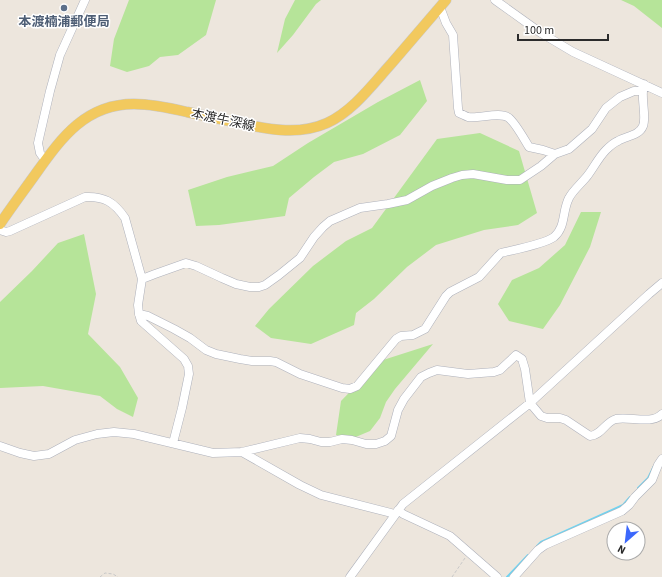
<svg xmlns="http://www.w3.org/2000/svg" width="662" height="577" font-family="'Source Sans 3','Noto Sans JP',sans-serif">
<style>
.green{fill:#b6e499}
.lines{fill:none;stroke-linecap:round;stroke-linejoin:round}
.stream{stroke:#70d3f0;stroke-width:2}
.minor-casing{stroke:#aeb1bb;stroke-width:9}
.major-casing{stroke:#c8c8c8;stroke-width:11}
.path{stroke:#c8c8c8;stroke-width:1;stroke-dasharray:3 2;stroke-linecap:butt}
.minor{stroke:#fff;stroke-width:8}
.major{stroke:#f2c95e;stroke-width:10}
.service-dot{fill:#5c6f8a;stroke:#fff;stroke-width:1.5}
.labels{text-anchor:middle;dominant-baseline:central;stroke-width:3;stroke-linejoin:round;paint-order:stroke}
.service-label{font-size:13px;font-weight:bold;fill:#4e5e75;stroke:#fff}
.street-label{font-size:13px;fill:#2b2b2b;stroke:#fff}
</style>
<rect width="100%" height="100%" fill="#ede6dd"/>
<path class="green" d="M129,0H216L206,35L178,55L160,57L149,66L127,72L110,66L114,39Z
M295,0H321L316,4L293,35L277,53L285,19Z
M621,0H662V28L634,6Z
M420,80L427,101L400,135L363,154L334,162L314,177L289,198L285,216L219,225L196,226L188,190L227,177L273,166L308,143L378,102Z
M480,133L519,151L537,213L518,225L484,230L436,245L407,267L374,299L356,313L354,325L311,344L271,338L255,326L269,309L313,266L346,241L372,228L437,139Z
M581,212H601L590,247L560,305L543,329L509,321L498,304L512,280L539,268L565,245Z
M84,234L96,294L88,334L120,367L138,398L133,417L117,409L100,396L43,386L0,388V302L32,271L58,243Z
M433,344L395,389L386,402L380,418L370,431L351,439L336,435L341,401L380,361Z"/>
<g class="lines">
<path class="stream" d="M638,488L648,478L654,466
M537,546L541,542L623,505L630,497
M507,577L528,555"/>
<g class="minor-casing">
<path id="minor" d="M495,0L541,33L573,52L662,93
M440,7L446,23L453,35L458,108L459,113C462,114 465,116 468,117C479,119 500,111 509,118C516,124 524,139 529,147L543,150L555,154
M45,160L40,153L38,143L50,91L60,55L85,0
M0,230L6,232L10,231L85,197C104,196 114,202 125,218L142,279L138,305L139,314L141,321L184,359L188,366L189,374L182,408L173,443
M142,279L155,274L186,263L196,266L222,278L236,284L250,287H259L265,285L279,275L300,258L314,237L323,227L330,221L360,208L388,204L407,200L432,186L452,178L462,175L473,174L507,180H520L541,166L555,154L569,149L592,129L606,108L620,97L634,91H642
M139,314L148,316L174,329L190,338L206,350L216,354L240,359L252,361H270L276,362L300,374L342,388L350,389L357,386L396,339L401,336L413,335L425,329L446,296L450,292L479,277L498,256L501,253C513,250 545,244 554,237C566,227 562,211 569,198C573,190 582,183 588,175C594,167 599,157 606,150C609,147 613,143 618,141C626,136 639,136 643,126C647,116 640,97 644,84
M0,446L20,453L34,456L49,454L75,440L97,434L114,432L134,434L213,453L242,452L300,438L310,439L321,442H330L342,439L352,440L366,444H376L385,441L391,436L398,410L404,399L421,377L429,373L437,370L468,374L494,372L500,370L516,355L522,359L525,369L530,403L541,416L547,418H560L566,420L590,436C602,435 605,422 616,419C629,416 652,425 662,414
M242,452L300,485L321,495L395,514
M398,510L403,514L450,536L497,577
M350,577L403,504L530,403L649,294L662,283
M514,577L538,550L545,545L622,511L629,505L635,497L652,480L658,465L662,459"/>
</g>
<g class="major-casing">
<path id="major" d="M0,224C12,206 25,189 37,172C62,137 86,104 134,104C152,104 170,108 187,112C206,116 225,120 244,124C271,130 300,135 327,123C353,111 372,85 391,64C409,43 428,21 446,0"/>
</g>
<path class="path" d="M100,577L105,573L113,574L118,577
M452,577L465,558"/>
<use href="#minor" class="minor"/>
<use href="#major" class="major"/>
</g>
<circle class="service-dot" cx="64" cy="8" r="4"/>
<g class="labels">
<g class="service-label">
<text x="64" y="22">本渡楠浦郵便局</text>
</g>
<g class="street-label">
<text transform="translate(223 120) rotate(12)">本渡牛深線</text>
</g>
</g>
<g transform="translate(626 541) rotate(208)"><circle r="19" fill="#ffffff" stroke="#aaaaaa"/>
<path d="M0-3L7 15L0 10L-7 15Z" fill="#3c68fc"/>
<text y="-6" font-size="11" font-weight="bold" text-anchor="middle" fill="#2b2b2b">N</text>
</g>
<path d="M518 34v6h90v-6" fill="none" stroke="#2b2b2b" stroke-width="2"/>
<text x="524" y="34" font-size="12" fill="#2b2b2b" stroke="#ffffff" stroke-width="3" paint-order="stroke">100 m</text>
</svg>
